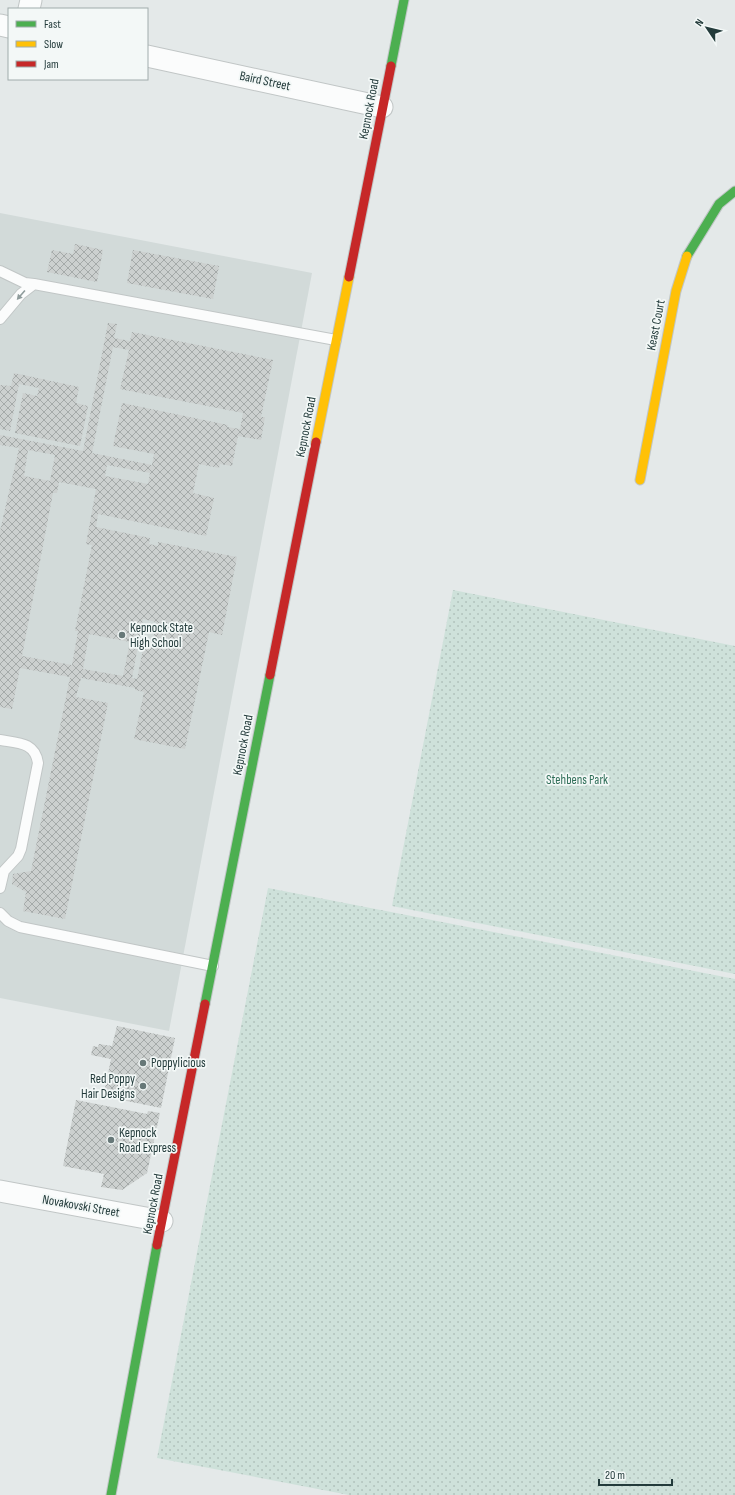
<svg xmlns="http://www.w3.org/2000/svg" width="735" height="1495" font-family="'Sofia Sans Condensed',sans-serif">
<style>
.built{fill:#d2dad9}
.grass{fill:url(#grass-dots)}
.building{fill:url(#building-cross-hatch);fill-rule:evenodd}
.lines{fill:none;stroke-linecap:round;stroke-linejoin:round}
.lane-casing{stroke:#c1c6c6;stroke-width:12}
.street-casing{stroke:#c1c6c6;stroke-width:23}
.fast-casing{stroke:#c0c6c6;stroke-width:11}
.slow-casing{stroke:#c0c6c6;stroke-width:11}
.jam-casing{stroke:#c0c6c6;stroke-width:11}
.lane{stroke:#fbfcfc;stroke-width:10}
.street{stroke:#fbfcfc;stroke-width:21}
.fast{stroke:#4caf50;stroke-width:9}
.slow{stroke:#ffc107;stroke-width:9}
.jam{stroke:#c62828;stroke-width:9}
.oneway{fill:#8f9c9c}
.poi-dot{fill:#677878;stroke:#f3f8f7;stroke-width:1.5}
.labels{text-anchor:middle;dominant-baseline:central;stroke-width:3.5;stroke-linejoin:round;paint-order:stroke}
.street-label{font-size:13px;fill:#233b3b;stroke:#f3f8f7}
.poi-label{font-size:13px;fill:#233b3b;stroke:#f3f8f7;text-anchor:start}
.park-label{font-size:13px;fill:#306f59;stroke:#f3f8f7}
</style>
<defs>
<pattern id="grass-dots" width="8" height="8" patternUnits="userSpaceOnUse"><rect width="8" height="8" fill="#cee1da"/><path d="M2 2h.1M6 6h.1" fill="none" stroke="#b1c2bc" stroke-width="1.8" stroke-linecap="round"/></pattern>
<pattern id="building-cross-hatch" width="8" height="8" patternUnits="userSpaceOnUse"><rect width="8" height="8" fill="#ccd0cf"/><path d="M0 0l8 8M0 8l8-8" fill="none" stroke="#a5aaa9"/></pattern>
</defs>
<rect width="100%" height="100%" fill="#e4e9e9"/>
<path class="built" d="M0,213L312,273L169,1031L0,998Z"/>
<path class="grass" d="M453,590L735,646V974L392,906Z
M268,888L735,979V1495H349L157,1458Z"/>
<path class="building" d="M75,244L103,250L97,282L47,272L52,250L73,254Z
M133,250L219,266L213,299L127,283Z
M108,323L117,324L114,338L130,341L132,332L273,360L261,417H265L261,440L238,436L232,466L220,464L219,468L199,464L193,493L214,498L206,536L98,514L96,527L150,538L149,544L158,546V542L237,557L222,635L209,632L185,749L134,739L144,692L135,690V688L81,678L76,697L108,703L65,919L23,911L26,892L12,884L13,874L31,871L70,677L20,668L12,709L0,707V531L19,448L0,445V435L83,451ZM113,347L129,350L120,389L243,413L240,429L227,427L228,425L122,403L113,446L154,454L152,465L92,453ZM28,450L55,455L50,481L24,476ZM107,465L150,473L148,484L105,476ZM59,482L96,489L86,544L92,545L75,631H78L72,665L22,656L53,493H57ZM143,619L156,622L153,640L145,639L137,679L132,678ZM89,634L130,642L123,676L83,669Z
M14,373L79,387L76,403L88,406L80,446L15,433L23,393L37,396L39,388L19,384L10,431L0,429V385L11,386Z
M117,1026L175,1038L161,1108L117,1099L118,1096L104,1093L111,1059L91,1055L93,1046L98,1047L99,1044L112,1046Z
M76,1100L147,1114L148,1111L160,1113L147,1173L122,1190L101,1187L104,1174L63,1166Z"/>
<g class="lines">
<g class="lane-casing">
<path id="lane" d="M0,271L25,283L34,284L21,294L0,319
M34,284L336,340
M0,740C18,743 35,742 38,763L21,849L18,856L4,871L0,888
M0,913L8,921L20,927L213,966"/>
</g>
<g class="street-casing">
<path id="street" d="M29,9L31,0
M0,25L9,27
M147,56L382,107
M0,1191L162,1221"/>
</g>
<g class="fast-casing">
<path id="fast" d="M391,66L404,0
M687,256L719,204L735,191
M205,1004L270,675
M111,1495L157,1245"/>
</g>
<g class="slow-casing">
<path id="slow" d="M316,442L349,277
M640,480L676,291L687,256"/>
</g>
<g class="jam-casing">
<path id="jam" d="M349,277L391,66
M270,675L316,442
M157,1245L205,1004"/>
</g>
<use href="#lane" class="lane"/>
<use href="#street" class="street"/>
<use href="#fast" class="fast"/>
<use href="#slow" class="slow"/>
<use href="#jam" class="jam"/>
</g>
<defs><path id="oneway-solid" d="M-6-.8H1V-3.2L6.5 0L1 3.2V.8H-6Z"/></defs>
<use class="oneway" href="#oneway-solid" transform="translate(21 295) rotate(131)"/>
<g class="poi-dot">
<circle cx="122" cy="635" r="4"/>
<circle cx="143" cy="1063" r="4"/>
<circle cx="143" cy="1086" r="4"/>
<circle cx="111" cy="1140" r="4"/>
</g>
<g class="labels">
<g class="street-label">
<text transform="translate(265 81) rotate(12)">Baird Street</text>
<text transform="translate(369 109) rotate(-79)">Kepnock Road</text>
<text transform="translate(656 325) rotate(-79)">Keast Court</text>
<text transform="translate(306 427) rotate(-79)">Kepnock Road</text>
<text transform="translate(243 745) rotate(-79)">Kepnock Road</text>
<text transform="translate(153 1204) rotate(-79)">Kepnock Road</text>
<text transform="translate(81 1206) rotate(10)">Novakovski Street</text>
</g>
<g class="poi-label">
<text x="130" y="628">Kepnock State<tspan x="130" dy="15">High School</tspan></text>
<text x="151" y="1063">Poppylicious</text>
<text x="135" y="1079" text-anchor="end">Red Poppy<tspan x="135" dy="15">Hair Designs</tspan></text>
<text x="119" y="1133">Kepnock<tspan x="119" dy="15">Road Express</tspan></text>
</g>
<g class="park-label">
<text x="577" y="780">Stehbens Park</text>
</g>
</g>
<rect x="8" y="8" width="140" height="72" fill="#f3f8f7" stroke="#a0acac"/>
<rect x="16" y="21" width="20" height="6" fill="#4caf50" stroke="#a0acac"/>
<text x="44" y="28" font-size="12" fill="#233b3b">Fast</text>
<rect x="16" y="41" width="20" height="6" fill="#ffc107" stroke="#a0acac"/>
<text x="44" y="48" font-size="12" fill="#233b3b">Slow</text>
<rect x="16" y="61" width="20" height="6" fill="#c62828" stroke="#a0acac"/>
<text x="44" y="68" font-size="12" fill="#233b3b">Jam</text>
<g transform="translate(707 28) rotate(305)" stroke="#f3f8f7" stroke-width="3" paint-order="stroke">
<path d="M0-3L7 15L0 10L-7 15Z" fill="#233b3b"/>
<text y="-6" font-size="11" font-weight="bold" text-anchor="middle" fill="#233b3b">N</text>
</g>
<path d="M599 1479v6h73v-6" fill="none" stroke="#233b3b" stroke-width="2"/>
<text x="605" y="1479" font-size="12" fill="#233b3b" stroke="#f3f8f7" stroke-width="3" paint-order="stroke">20 m</text>
</svg>
